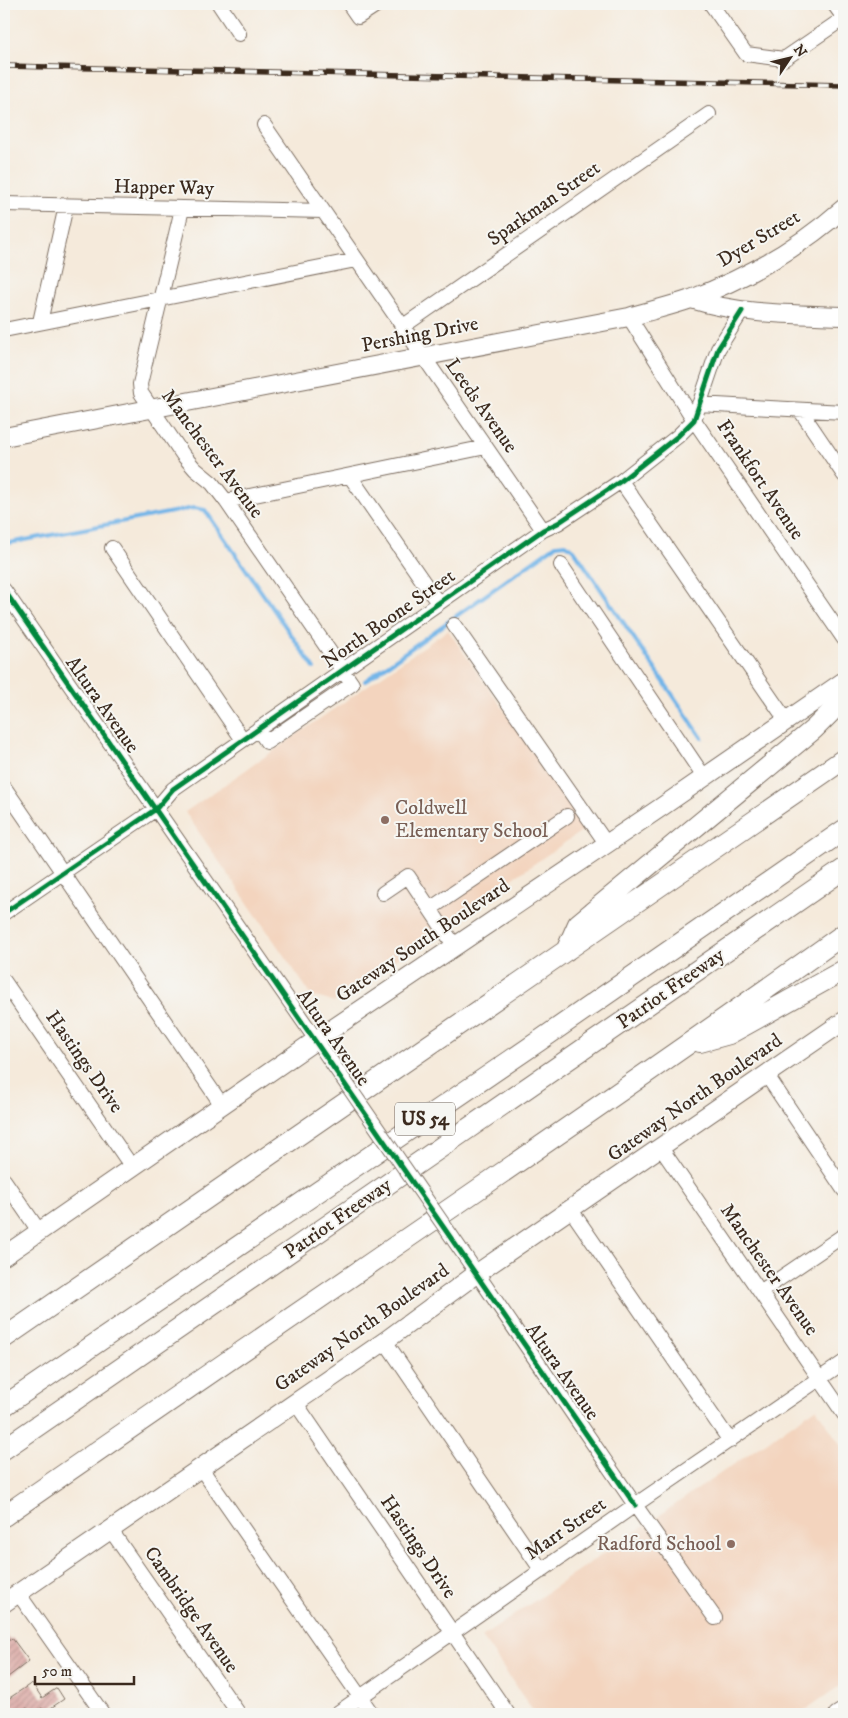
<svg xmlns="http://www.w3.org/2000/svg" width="848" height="1718" font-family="'IM FELL DW Pica',serif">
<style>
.built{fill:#f3d4be}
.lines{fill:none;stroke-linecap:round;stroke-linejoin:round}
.stream{stroke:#73b5e8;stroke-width:4}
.building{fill:url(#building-hatch)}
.minor-casing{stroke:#7c6d60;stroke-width:16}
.major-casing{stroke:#7c6d60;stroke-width:20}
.highway-casing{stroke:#7c6d60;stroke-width:22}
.minor{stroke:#fff;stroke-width:14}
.major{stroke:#fff;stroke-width:18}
.highway{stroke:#fff;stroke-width:20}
.rail-casing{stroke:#3b2a1e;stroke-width:5.5}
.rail{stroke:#f6f6f2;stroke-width:4;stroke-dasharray:11;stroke-linecap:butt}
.minor-bridge-casing{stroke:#7c6d60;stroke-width:16;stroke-linecap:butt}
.minor-bridge{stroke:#fff;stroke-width:14}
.cycleway-casing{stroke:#f6f6f2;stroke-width:8}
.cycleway{stroke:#00873e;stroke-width:5}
.education-dot{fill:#8d6e63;stroke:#f6f6f2;stroke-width:2}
.labels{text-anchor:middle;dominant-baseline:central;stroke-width:4;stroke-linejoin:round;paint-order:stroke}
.shield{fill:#f6f6f2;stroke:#73675e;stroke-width:1}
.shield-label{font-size:19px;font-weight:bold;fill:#3b2a1e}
.street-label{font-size:20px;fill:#3b2a1e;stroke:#f6f6f2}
.education-label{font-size:20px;fill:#785e54;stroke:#f6f6f2;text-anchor:start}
</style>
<defs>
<pattern id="building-hatch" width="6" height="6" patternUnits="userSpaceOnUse" patternTransform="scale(1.25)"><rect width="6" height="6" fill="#dba7a3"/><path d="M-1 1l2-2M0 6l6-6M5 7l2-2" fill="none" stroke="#b38884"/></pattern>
</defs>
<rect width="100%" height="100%" fill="#f6f6f2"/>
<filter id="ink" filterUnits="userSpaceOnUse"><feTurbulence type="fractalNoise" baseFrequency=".02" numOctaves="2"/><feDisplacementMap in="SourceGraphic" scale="10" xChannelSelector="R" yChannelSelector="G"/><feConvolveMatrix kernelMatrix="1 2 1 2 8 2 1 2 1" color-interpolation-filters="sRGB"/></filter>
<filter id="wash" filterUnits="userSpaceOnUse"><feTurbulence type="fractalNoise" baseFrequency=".0096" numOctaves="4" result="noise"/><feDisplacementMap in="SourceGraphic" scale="20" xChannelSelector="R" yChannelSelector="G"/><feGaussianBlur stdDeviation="1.12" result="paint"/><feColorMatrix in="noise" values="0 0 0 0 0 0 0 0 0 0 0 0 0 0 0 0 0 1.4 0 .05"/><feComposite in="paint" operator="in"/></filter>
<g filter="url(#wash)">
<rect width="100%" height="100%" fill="#f5eadb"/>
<path class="built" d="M448,630L586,828L334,1002L312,996L185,812Z
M816,1408L844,1450V1683L799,1714H535L482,1637Z"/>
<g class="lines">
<path class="stream" d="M4,544L194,508L205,510L314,668
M365,681L556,545L566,544L574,550L702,738"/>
</g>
<g id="blocks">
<path class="building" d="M4,1631L10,1640L12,1638L29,1661L8,1677L4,1671Z
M32,1683L42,1698L57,1688L64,1699L45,1712L42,1708L31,1714L27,1708L18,1714H13L5,1701Z"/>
</g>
</g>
<g filter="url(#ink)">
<use href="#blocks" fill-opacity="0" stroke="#7c6d60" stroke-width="1"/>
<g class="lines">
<g class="minor-casing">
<path id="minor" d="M219,4L239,34
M349,4L358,17L378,4
M711,4L746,54L784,59L844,18
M834,4L844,18
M264,125L543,530
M4,204L323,211
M182,209L140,384L141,393L183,455L195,469L212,483L226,501L352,684L267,742L258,729
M629,317L694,420L844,639
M40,322L66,206
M402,327L709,114
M4,330L356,260
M699,404L844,412
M800,410L844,475
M350,476L438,603
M621,481L786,720
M226,501L486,447
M112,548L243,740
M561,565L704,777
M4,590L328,1057
M454,625L606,843
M4,787L222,1105
M383,893L408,876L454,945
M430,909L567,816
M4,913L156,809L173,789L543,530L558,523L621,481L678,436L694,420L718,349L742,311
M4,981L132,1167
M766,1074L844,1190
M661,1148L844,1414
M4,1180L39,1231
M571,1210L730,1441
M465,1256L635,1505L715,1618
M760,1292L844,1235
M385,1341L542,1571
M295,1402L508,1714
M200,1467L372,1714
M110,1529L239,1714
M18,1593L103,1714
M336,1714L635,1505L844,1362
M836,1714L844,1709"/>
</g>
<g class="major-casing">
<path id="major" d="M691,299C741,315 792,314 844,316
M4,437L629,317C649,311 671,306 691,299C746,278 800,247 844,208
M4,1256L316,1040L660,808L844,681
M4,1603L385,1341L476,1274L844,1021"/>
</g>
<g class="highway-casing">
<path id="highway" d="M566,951L578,924L814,729L844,699
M700,1042L729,1034L844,970
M4,1338L844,759
M4,1406L539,1041L844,830
M4,1449L844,869
M4,1516C283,1321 567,1132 844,934"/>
</g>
<use href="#minor" class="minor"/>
<use href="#major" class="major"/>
<use href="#highway" class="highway"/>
<g class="rail-casing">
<path id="rail" d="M4,66L844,85"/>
</g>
<use href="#rail" class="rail"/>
<g class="minor-bridge-casing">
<path id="minor-bridge" d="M328,1057L465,1256"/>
</g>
<use href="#minor-bridge" class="minor-bridge"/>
<g class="cycleway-casing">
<path id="cycleway" d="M4,590L635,1505
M4,913L156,809L173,789L543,530L558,523L621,481L678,436L694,420L718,349L742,311"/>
</g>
<use href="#cycleway" class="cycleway"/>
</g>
</g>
<g class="education-dot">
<circle cx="385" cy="820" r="5"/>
<circle cx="731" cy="1544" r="5"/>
</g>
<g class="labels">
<rect class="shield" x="395" y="1102.5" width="60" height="33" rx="4"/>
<g class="shield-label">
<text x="425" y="1119">US 54</text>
</g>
<g class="street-label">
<text transform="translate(164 188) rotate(1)">Happer Way</text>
<text transform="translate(544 204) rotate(-35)">Sparkman Street</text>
<text transform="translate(759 239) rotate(-31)">Dyer Street</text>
<text transform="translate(420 335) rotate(-11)">Pershing Drive</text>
<text transform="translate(481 406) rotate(55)">Leeds Avenue</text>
<text transform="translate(212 454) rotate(53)">Manchester Avenue</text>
<text transform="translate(760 480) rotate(56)">Frankfort Avenue</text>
<text transform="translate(389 619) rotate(-35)">North Boone Street</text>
<text transform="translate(102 705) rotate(55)">Altura Avenue</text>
<text transform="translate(423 941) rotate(-34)">Gateway South Boulevard</text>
<text transform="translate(671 989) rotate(-35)">Patriot Freeway</text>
<text transform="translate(333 1038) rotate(55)">Altura Avenue</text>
<text transform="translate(84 1062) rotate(55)">Hastings Drive</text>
<text transform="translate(695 1098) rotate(-35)">Gateway North Boulevard</text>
<text transform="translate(338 1219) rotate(-35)">Patriot Freeway</text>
<text transform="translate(769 1270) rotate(55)">Manchester Avenue</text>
<text transform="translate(362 1328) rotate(-35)">Gateway North Boulevard</text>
<text transform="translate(562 1372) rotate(55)">Altura Avenue</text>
<text transform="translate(566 1529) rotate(-35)">Marr Street</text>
<text transform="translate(418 1547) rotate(56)">Hastings Drive</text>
<text transform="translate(191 1610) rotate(55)">Cambridge Avenue</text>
</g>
<g class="education-label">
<text x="395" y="808">Coldwell<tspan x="395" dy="23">Elementary School</tspan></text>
<text x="721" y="1544" text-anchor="end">Radford School</text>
</g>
</g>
<rect width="848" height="1718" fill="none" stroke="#f6f6f2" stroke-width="20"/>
<g transform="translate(790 58) rotate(55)" stroke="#f6f6f2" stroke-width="4" paint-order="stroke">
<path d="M0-4L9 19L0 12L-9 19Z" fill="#3b2a1e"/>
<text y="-8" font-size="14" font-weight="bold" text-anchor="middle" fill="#3b2a1e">N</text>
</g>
<path d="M35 1676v8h99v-8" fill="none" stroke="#3b2a1e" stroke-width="2.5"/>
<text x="42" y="1676" font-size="15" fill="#3b2a1e" stroke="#f6f6f2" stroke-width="4" paint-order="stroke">50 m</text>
</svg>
